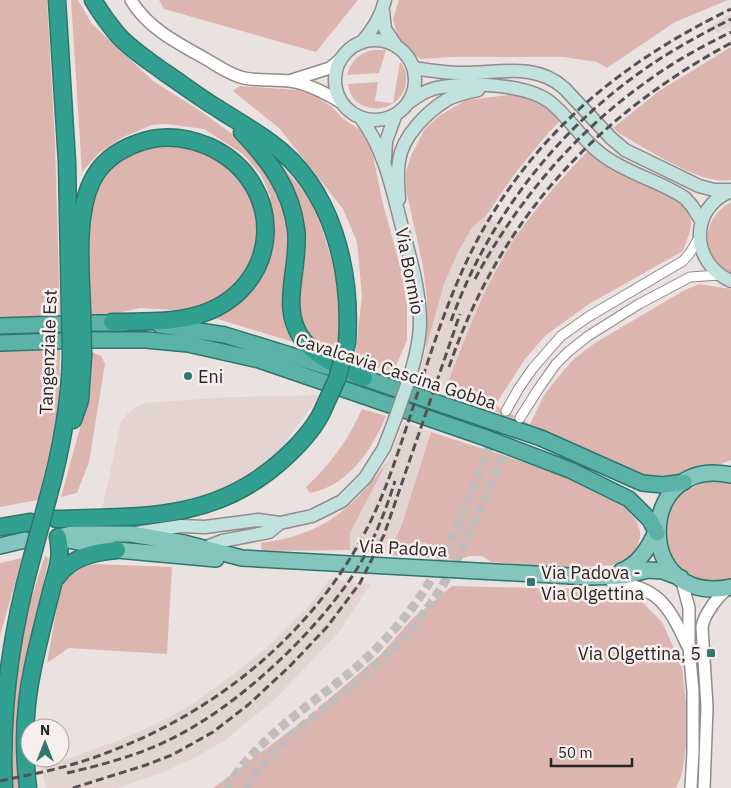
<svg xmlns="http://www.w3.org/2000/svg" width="731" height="788" font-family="'IBM Plex Sans',sans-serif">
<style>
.built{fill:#e3d4d1}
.green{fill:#ddb5af}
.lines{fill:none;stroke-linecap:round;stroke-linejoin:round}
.minor-tunnel{stroke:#c2bcbb;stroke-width:9;stroke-dasharray:9 4.5;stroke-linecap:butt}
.minor-casing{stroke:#928b8a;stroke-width:11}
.tertiary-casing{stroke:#928b8a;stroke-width:14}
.secondary-casing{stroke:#928b8a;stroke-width:15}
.primary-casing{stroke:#2e756b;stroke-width:18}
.trunk-casing{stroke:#2e756b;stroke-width:18}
.motorway-casing{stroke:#2e756b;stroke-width:19}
.minor{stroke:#fff;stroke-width:9}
.tertiary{stroke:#fff;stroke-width:11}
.secondary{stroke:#c2e2de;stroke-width:12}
.primary{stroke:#84c6bd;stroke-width:15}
.trunk{stroke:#5bb3a7;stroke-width:15}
.motorway{stroke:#32a091;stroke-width:16}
.rail{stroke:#555151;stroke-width:3;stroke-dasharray:8 4;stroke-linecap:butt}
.secondary-bridge-casing{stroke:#928b8a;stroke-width:15;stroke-linecap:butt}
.motorway-bridge-casing{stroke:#2e756b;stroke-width:19;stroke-linecap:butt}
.secondary-bridge{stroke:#c2e2de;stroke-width:12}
.motorway-bridge{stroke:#32a091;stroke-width:16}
.poi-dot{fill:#31776c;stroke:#f6efee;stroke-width:2}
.labels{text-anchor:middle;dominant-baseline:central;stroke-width:5;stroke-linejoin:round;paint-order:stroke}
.street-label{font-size:18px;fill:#282525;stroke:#f6efee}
.poi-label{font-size:18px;fill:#282525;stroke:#f6efee;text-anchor:start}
</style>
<rect width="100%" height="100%" fill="#e9e2e1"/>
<path class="built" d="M731,14V26L717,33L712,24Z
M486,216L518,234L479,305L463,342L445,391L417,382L444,284L458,252L473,226Z
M320,395L273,459L249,475L219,490L167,506L137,509H102L121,422L127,414L136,407L144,403L232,397Z
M404,422L431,432L402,524L388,555L350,550V533L388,460Z
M330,579L371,584L339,632L274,700L224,741L194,758L161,773L117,788H46L41,768L120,740L159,723L194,703L234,674L272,643L307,608Z"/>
<path class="green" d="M0,0H47L55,142L60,316L0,318Z
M71,0H78L92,24L153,81L202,112L254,150L275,182L291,221L283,304L285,328L293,342L211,317L250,293L268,254L272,236L270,195L261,175L243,154L204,129L167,124L152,125L121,138L99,153L82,172Z
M159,0H358L316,52L164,9Z
M399,0H728L675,22L607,68L597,62L563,57H453L421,59L400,46L393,19Z
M731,47V180C701,186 646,148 620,134L613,128L659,91Z
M373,50H386L379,73L347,75C351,61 359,53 373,50Z
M400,62C405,67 407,74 406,81C404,115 352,119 348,84L378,82L375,101L393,103Z
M240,86L297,90L314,95L332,107L342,118L362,131L370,142L383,204L401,269L407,306V340L393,373L363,363L355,358L362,296L357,242L343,209L280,129L233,91Z
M509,95C532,98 545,104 562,119L549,132L516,172L486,216L473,226L458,252L444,284L426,349L427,299L423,266L406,190V171L411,156L424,130L439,116L466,100Z
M165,141L219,156L254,195L259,243L244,277L225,295L201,306L175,310L140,308L113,314L87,315L85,268L94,189L118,158Z
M588,151C593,155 598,160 603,164C625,180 686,190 691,221C692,230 686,242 683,251L589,304L546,335L525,359L496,404L498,407L530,424L544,395L564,370L574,359L595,343L683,291L699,284L731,289V460L721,464L700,465L669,477L642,476L553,435L445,391C465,337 486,281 519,232C540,203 563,176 588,151Z
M280,164C290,176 304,189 311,203C329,239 349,314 336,353C306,339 295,317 299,285C300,275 304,265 305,255C305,246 304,237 304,228C302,205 290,184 280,164Z
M731,202V275C699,256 700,220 731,202Z
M60,350L59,412L38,500L0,507V351Z
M88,350L101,356L105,364L89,462L77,493L61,497L81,424L85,402Z
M362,409L386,416C372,450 348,486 310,493L306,487C330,465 349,439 362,409Z
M431,432L567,476L600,491L624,506L631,514L637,522L640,531V538L636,550L625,560L612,565L568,568L491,562L482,556H469L457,560L388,555L402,524Z
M388,460L350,533V550L262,551L261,543C323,535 353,509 388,460Z
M718,481L731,484V579C656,597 639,484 718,481Z
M45,555L49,559L23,674L17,706L16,735L20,788H11V691L24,623Z
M22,558L1,632L0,638V563Z
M95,564L172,567L167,654L69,648L47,663L61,585C69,570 78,566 95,564Z
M452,586L576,589L635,595L662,622L682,666L686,703V746L682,774L676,788H213L311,715L381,654L411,620Z"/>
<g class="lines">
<path class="minor-tunnel" d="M227,788C255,742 300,712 342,679C365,661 386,640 404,618C455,557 471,480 506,411
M246,788C266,754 293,734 322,710C348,689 374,668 397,645C458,582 481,504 516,426"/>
<g class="minor-casing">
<path id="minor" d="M506,411L519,388L533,368L561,336L588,317L683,261L690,253L700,236
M520,418L539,388L556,364L568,352L588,336L639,304L690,277L720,275"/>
</g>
<g class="tertiary-casing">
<path id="tertiary" d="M131,0C147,28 179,44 206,59C218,66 230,75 244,78C259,81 274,79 290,81C309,84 326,93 342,103
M292,80L330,68L342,58
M681,578L689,608V648L693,691V752L691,788
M611,581C658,587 668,604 687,645
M704,788L707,707L702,627C704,615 719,593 730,588"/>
</g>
<g class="secondary-casing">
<path id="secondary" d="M383,11L385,29L397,47
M335 80a40 40 0 1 1 80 0a40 40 0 1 1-80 0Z
M361,43C373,30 381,17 385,0
M413,68C428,70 444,73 459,73C495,74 534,61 564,88L611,138L625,150L699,186L714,190H731
M408,103C418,96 429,88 442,87C471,82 526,84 550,102C570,118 583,142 604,156C628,174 660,181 685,198L692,206L702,222
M360,117C385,149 393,193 403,231C411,261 420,292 420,322C420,342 415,360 409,379
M385,159L386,141L396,114
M731,191C689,208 690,263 731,281
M399,199C398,186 397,173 399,161C402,136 428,111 448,99C457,95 468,92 478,90
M136,533L181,526L205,527L258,520L280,523L312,516L342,501L365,478L384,448L395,419
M199,550L222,541L269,532L280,523"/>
</g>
<g class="primary-casing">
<path id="primary" d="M731,475C635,454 633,608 731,587
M58,537L72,534H131L184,543L242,558L589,577L624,576L648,570L663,571L681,578
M68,540L117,550L216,559
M0,546L25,540
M621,571C639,565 650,546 657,529"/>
</g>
<g class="trunk-casing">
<path id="trunk" d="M88,323H125
M160,325L225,335L364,378L541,438L642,483L663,485L684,482
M0,326L59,324
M88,340H146L188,344L259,360L486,438L570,470L629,499L650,520L657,533
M0,343L59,341"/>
</g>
<g class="motorway-casing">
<path id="motorway" d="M57,0L67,162L70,311
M93,0C100,12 108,23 117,34C130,49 148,60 164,72C182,84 199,97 217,108C235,120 254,130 271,143C333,188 352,271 347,343
M242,132C269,160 291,189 296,229C301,266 278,308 303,340C318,359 343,368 364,378
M82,311C81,272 75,219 91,183C100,163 118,150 138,143C161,134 186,137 208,146C290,183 283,292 195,316C169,323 140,321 112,322
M73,420L80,400L83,356
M48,498C61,451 70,405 71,356
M56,519C139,516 211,522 279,463C295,449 311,433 321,414
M0,527L31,522
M57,577C71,557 94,552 117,550
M4,788C0,709 11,633 32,557
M28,788C23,747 24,708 33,667C38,643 44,620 50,596C55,573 63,562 58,537"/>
</g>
<use href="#minor" class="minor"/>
<use href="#tertiary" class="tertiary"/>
<use href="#secondary" class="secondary"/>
<use href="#primary" class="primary"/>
<use href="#trunk" class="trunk"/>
<use href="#motorway" class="motorway"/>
<path class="rail" d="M475,279C517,201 576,131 649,80C675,61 703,46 731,32
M451,321C487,221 555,132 642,71C670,51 700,35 731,19
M449,367C499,221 595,116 731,43
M67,773C102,765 139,755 171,739C236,707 308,640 349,581C370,551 384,516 395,481
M0,781C33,774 66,768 98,756C228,710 339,613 387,483C418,401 438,312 480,235C539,129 624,61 731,9
M73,788L146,765L172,755L213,732L248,705L290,666L327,627L360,583L384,535L460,314"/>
<g class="secondary-bridge-casing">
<path id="secondary-bridge" d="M395,419L409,379"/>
</g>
<g class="motorway-bridge-casing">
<path id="motorway-bridge" d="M70,311L71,356
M82,311L83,356
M321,414L337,379L347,343
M32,557L48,498"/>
</g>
<use href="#secondary-bridge" class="secondary-bridge"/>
<use href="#motorway-bridge" class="motorway-bridge"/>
</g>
<g class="poi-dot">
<circle cx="188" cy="376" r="5"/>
<rect x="526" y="577" width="10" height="10" rx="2.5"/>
<rect x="706" y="648" width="10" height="10" rx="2.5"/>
</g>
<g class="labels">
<g class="street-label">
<text transform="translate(410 271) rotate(79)">Via Bormio</text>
<text transform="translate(48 352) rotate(-88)">Tangenziale Est</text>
<text transform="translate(396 371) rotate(18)">Cavalcavia Cascina Gobba</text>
<text transform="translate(403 548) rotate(3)">Via Padova</text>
</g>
<g class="poi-label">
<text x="198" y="376">Eni</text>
<text x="541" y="572">Via Padova -<tspan x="541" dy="21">Via Olgettina</tspan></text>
<text x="701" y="653" text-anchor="end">Via Olgettina, 5</text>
</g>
</g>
<g transform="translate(45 743)"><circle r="24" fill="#f6efee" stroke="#a49e9e"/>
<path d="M0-4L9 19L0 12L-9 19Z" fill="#31776c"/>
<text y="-8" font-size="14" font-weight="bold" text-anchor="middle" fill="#282525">N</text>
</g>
<path d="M551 758v8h81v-8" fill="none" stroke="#282525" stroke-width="2.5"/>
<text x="558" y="758" font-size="15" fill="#282525" stroke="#f6efee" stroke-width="4" paint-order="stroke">50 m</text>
</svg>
